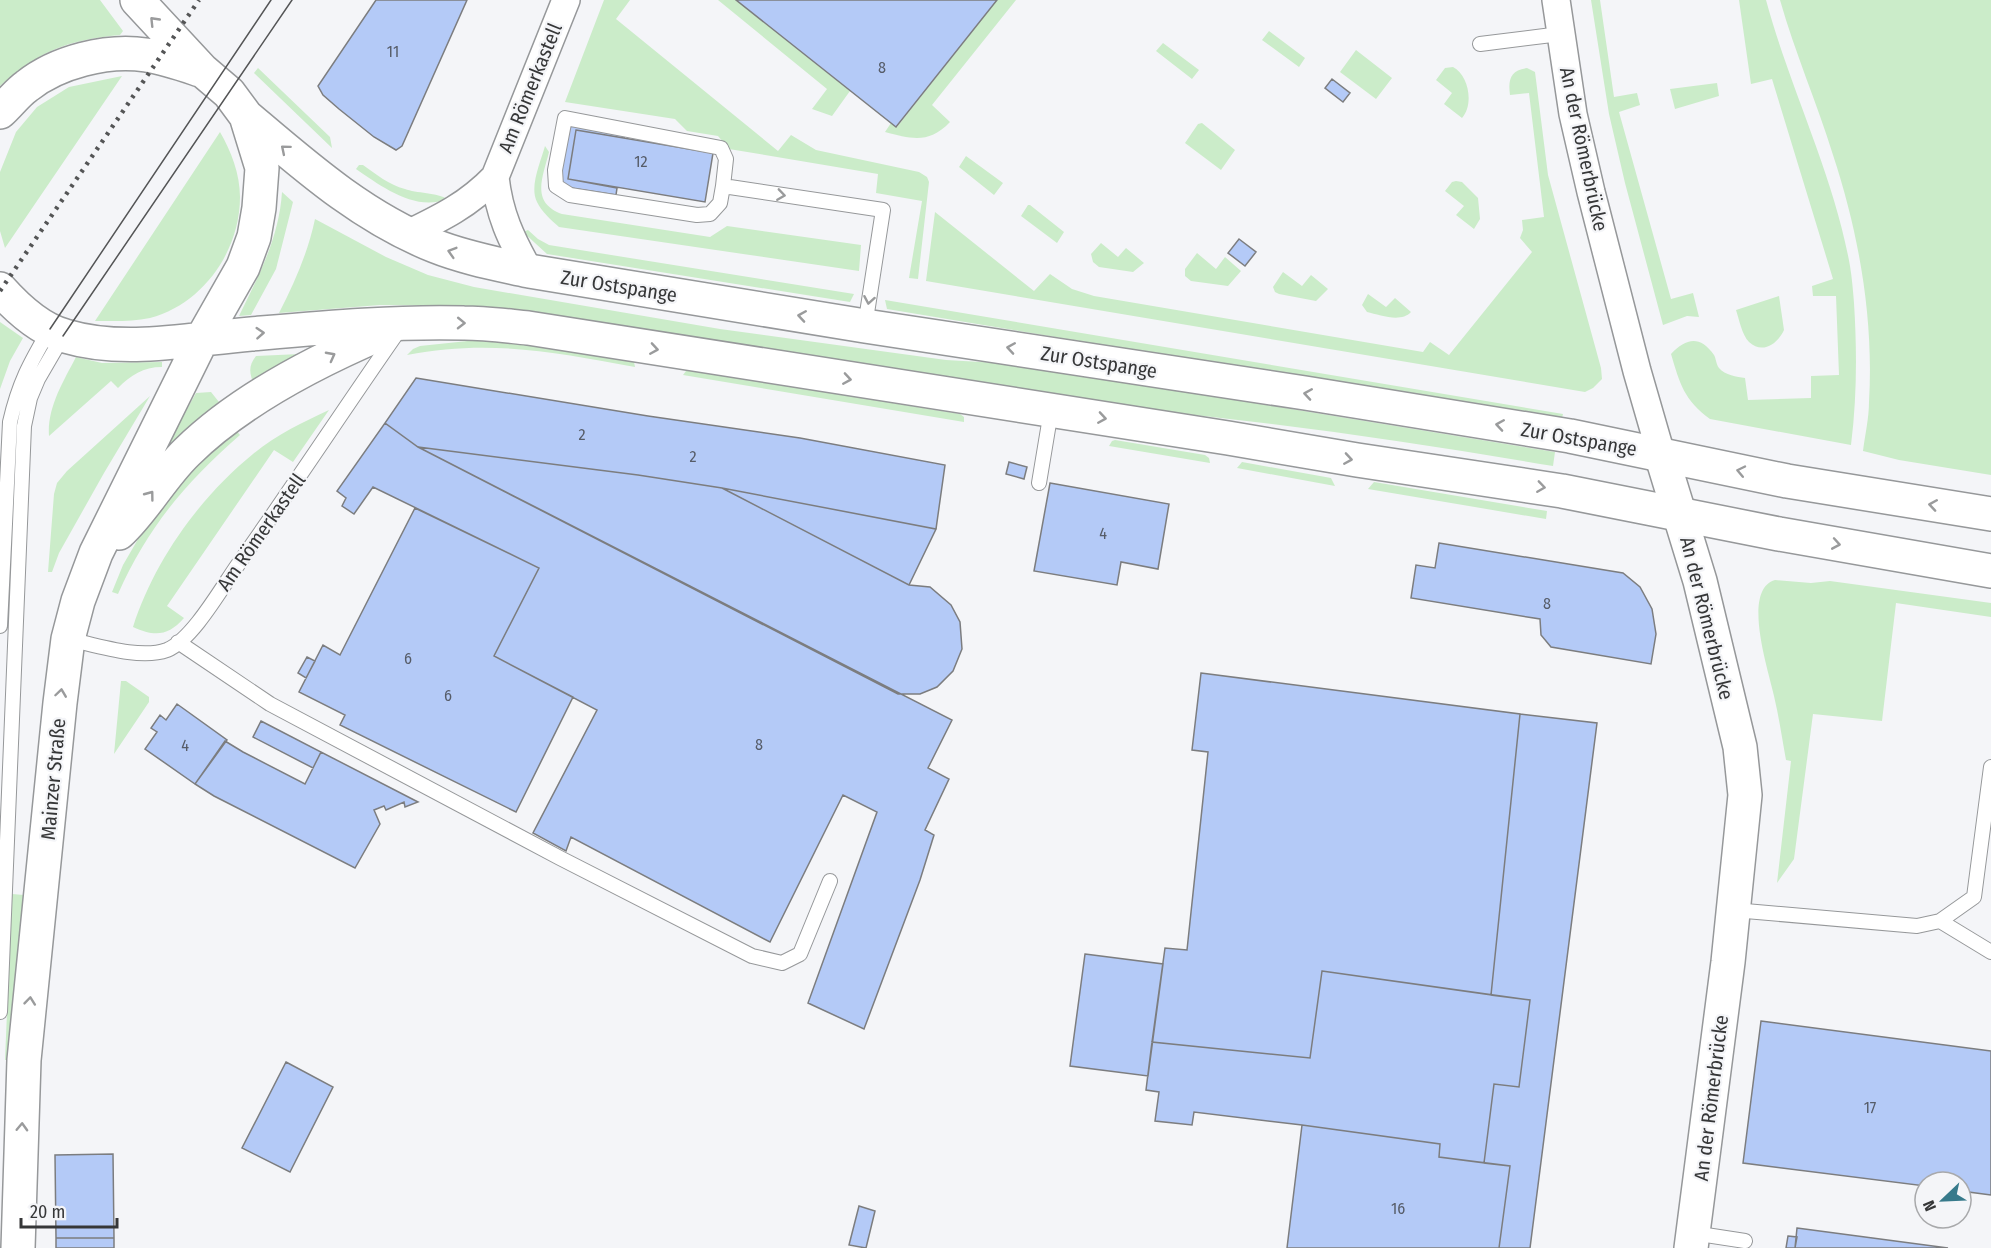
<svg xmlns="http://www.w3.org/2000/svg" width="1991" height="1248" font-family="'Fira Sans Condensed',sans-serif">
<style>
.green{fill:#cbecc9}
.building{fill:#b4caf7;stroke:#7c7d7f;stroke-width:1.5}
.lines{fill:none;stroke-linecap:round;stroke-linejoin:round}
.service-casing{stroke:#96989a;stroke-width:16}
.minor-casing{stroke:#96989a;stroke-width:30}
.tertiary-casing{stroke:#96989a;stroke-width:36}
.primary-casing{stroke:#96989a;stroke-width:36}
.service{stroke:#fff;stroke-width:14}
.minor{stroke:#fff;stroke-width:27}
.tertiary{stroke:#fff;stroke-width:33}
.primary{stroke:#fff;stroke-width:33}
.tram{stroke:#545556;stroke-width:1.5}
.rail{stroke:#545556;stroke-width:4.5;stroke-dasharray:3 6;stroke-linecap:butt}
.oneway{stroke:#9a9b9c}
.labels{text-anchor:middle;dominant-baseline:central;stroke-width:4.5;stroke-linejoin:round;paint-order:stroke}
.number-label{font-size:16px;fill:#565c68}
.street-label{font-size:20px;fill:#363738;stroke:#f4f5f8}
</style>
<rect width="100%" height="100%" fill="#f4f5f8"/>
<path class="green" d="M0,0H100L123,31L120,35C68,40 39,51 0,86Z
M604,0H630L616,19L778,151L791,135L816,150L919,172L927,177L929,182L918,279L909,278L922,201L876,193L878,174L729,149L718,136L687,131L675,119L565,102Z
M718,0H736L850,91L832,116L812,109L827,89Z
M997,0H1016L932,105L950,122C929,144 912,139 885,132L891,123L897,127Z
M1591,0H1600L1614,97L1637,93L1640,105L1619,112L1671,299L1693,293L1699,317L1687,316L1663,325L1625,183L1609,114Z
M1739,0H1766C1790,89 1834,175 1850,266C1852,278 1853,291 1854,303C1857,351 1857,397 1851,445L1710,419C1684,400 1680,384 1671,354C1686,338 1700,335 1714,355C1716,358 1716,364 1719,368C1725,375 1737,377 1745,378L1748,400L1811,398V376L1839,375L1836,296H1813L1812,286L1833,279L1772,79L1751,84Z
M1780,0H1991V475L1899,460L1863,451C1865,435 1869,418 1869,402C1874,319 1859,234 1833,155C1817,103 1795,53 1780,0Z
M1269,31L1305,58L1299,67L1262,40Z
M1163,43L1199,70L1192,79L1156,51Z
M1356,50L1392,78L1376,99L1340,72Z
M1453,67C1469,75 1474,105 1462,118L1444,104L1452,93L1436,80L1445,68Z
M258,68L330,137L332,148L254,73Z
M1527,68L1535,72L1548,175L1601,368L1602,379L1593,388L1585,392L926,281L935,212L1034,291L1050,274L1072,289L1094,296L1423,352L1430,342L1449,355L1532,252L1520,238L1523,230L1522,220L1544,217L1529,93L1510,95C1508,80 1510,70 1527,68Z
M122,76L5,248L0,231V172L16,132L37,107L69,87Z
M1717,83L1719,96L1675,109L1670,89Z
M1202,123L1235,150L1221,170L1185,143L1198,124Z
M220,132C231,151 240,174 240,197C240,251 203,304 150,318C132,322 113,321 95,321Z
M545,146L549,152C543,177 530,202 562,214L710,237L727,226L861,245L859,271L559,227C551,220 541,211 537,202C529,187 541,161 545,146Z
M966,156L1003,183L994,195L959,167Z
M359,165H363C376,174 389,185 405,189C415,193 439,193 447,199C415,212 381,186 356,169Z
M1456,181L1462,182L1478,198L1480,219L1474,229L1456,215L1464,206L1445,191L1452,182Z
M282,192L293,202L276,269L251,315L239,316C259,275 279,238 282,192Z
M1028,205H1030L1064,232L1057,243L1021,216Z
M315,219L386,257L428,275L474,287L720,329L946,360L1016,364L1555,452L1553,466C1417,443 1281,423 1144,410L595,321L471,306L380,305L279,313C295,282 308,252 315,219Z
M528,230L538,239L549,245L854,294L850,302L547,254L523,232Z
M1101,243L1118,257L1126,248L1144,263L1133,272L1099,267L1093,262L1091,254Z
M1197,253L1216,269L1225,257L1241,271L1228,286L1191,281L1185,276V269Z
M1283,272L1302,286L1311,275L1328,289L1316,301L1279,294L1275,292L1273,287Z
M1368,294L1386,307L1395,298L1411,312C1401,323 1380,315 1367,312L1362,305Z
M1779,296L1784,330C1778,343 1763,355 1749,342C1742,335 1739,319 1736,310Z
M885,300L1563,414L1562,418L1550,419L887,309Z
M0,322L23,338L10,361L0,389Z
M477,340L529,342L630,360L634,362L635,367C555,352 488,339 407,355L413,349L420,346Z
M300,354L255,386C249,374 248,366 256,356Z
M76,357L102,363L162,362V367C143,367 131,375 118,388L111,381L49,436C47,408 63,382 76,357Z
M689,370L960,414L964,417V422L683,375L686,371Z
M211,392L223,407L168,455L163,451L196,393Z
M150,396L104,473L59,553L52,572H48L54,494L57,483L67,471Z
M329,410L293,462L274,450L167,606L184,618C168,636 155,637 133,627C154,561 200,497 253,454C276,435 303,422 329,410Z
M236,430L240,435C185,483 148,527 118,594L112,592L123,565L141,534L197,462Z
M1115,440L1205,455L1209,458L1210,463L1109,446L1112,441Z
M1242,462L1331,478L1335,486L1237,468Z
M1374,482L1547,511L1546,519L1368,489Z
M1775,580L1811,583L1830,581L1991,603V617L1896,603L1882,721L1813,714L1794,859L1777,883L1791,761L1786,760C1782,738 1779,717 1774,696C1769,672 1741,590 1775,580Z
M121,681H126L149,697V702L114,754Z
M12,894L24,895L11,1060H5Z"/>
<path class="building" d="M376,0H467L402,146L396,150L374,137L339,109L323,95L318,86Z
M736,0H997L896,127Z
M1332,79L1350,93L1343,102L1325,88Z
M561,123L626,134L624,138L576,130L570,167L568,179L617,188L616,195L551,185Z
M576,130L713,153L705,202L568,179Z
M1239,239L1256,252L1245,266L1228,253Z
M416,378L648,416L800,438L945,465L936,529L722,488L638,475L418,447L385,423Z
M385,423L418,447L952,720L928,768L949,779L925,830L934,835L920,880L864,1029L808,1003L877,812L843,795L770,942L571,837L566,851L533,833L597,710L494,656L539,568L373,487L354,514L342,506L346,498L337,491Z
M418,447L638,475L722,488L909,585L930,587L951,605L960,622L962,649L953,671L937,687L920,694H898Z
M1009,462L1027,467L1024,479L1006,474Z
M1050,483L1169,504L1158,569L1121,562L1117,585L1034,571Z
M722,488L936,529L909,585Z
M415,508L539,568L494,656L573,697L516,812L340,725L345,715L299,692L323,645L340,655Z
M1439,543L1623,573L1640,587L1652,609L1656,634L1651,664L1551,647L1541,635L1540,619L1411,598L1416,565L1435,568Z
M307,657L315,661L306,678L298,673Z
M1201,673L1520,714L1491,995L1322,971L1310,1058L1152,1042L1165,948L1187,950L1208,752L1192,750Z
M177,704L227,740L195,784L145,749L157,732L151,728L160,715L166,720Z
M1520,714L1597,723L1530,1248H1499L1510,1166L1484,1163L1494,1084L1519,1087L1530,1000L1491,995Z
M261,721L321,752L313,768L253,737Z
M225,741L243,752L305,784L321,752L418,802L405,807L404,802L386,810L384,806L374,810L380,824L355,868L214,796L195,784Z
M1085,954L1163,964L1148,1076L1070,1066Z
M1322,971L1530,1000L1519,1087L1494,1084L1484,1163L1439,1157L1440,1144L1302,1125L1194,1112L1192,1125L1155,1121L1159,1092L1146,1090L1152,1042L1310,1058Z
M1761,1021L1991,1051V1195L1961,1191V1182H1925V1186L1743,1163Z
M286,1062L333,1087L290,1172L242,1148Z
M1302,1125L1440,1144L1439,1157L1510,1166L1499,1248H1287Z
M113,1154L114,1238H56L55,1155Z
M859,1206L875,1211L866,1248L849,1245Z
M1797,1228L1948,1248H1795Z
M1788,1236L1797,1237L1795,1248H1786Z
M56,1238H114V1248H56Z"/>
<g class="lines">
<g class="service-casing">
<path id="service" d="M1480,44L1560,34
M565,118L721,148L726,159L723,186L720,203L710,214L697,215L570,195L556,186L555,170Z
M723,186L883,210L865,326
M1039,483L1051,411
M0,626L10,422C19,383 30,363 50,329
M68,639C96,645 140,660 167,650C192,640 221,589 237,566C291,490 342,412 395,336
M178,642L270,704L560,858L752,956L782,963L800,954L830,881
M1734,910L1917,926L1940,921L1974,897L1991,767
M1940,921L1991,952
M0,1012L24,426L30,398L38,379L63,336
M1693,1233L1745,1241"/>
</g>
<g class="minor-casing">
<path id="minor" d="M1556,0L1573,114L1591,192L1637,371L1661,454
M495,177C499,214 511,239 529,271
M408,234C441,218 468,205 495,177L566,0"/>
</g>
<g class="tertiary-casing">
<path id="tertiary" d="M1661,454L1700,581L1740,747L1745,795L1728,962L1691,1248"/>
</g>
<g class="primary-casing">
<path id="primary" d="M0,112C9,104 17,93 27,86C57,62 107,49 146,55C165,58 182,64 200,70
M246,116C305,166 362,217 435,246C465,258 498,264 529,271L865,326L1305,393L1570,436L1787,481L1991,514
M0,289C17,308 39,329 65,336C125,354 190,339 251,334C320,328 395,321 464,323C485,323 507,326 528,328L1228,438L1357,460L1562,491L1779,534L1991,571
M119,533C145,509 161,477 187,452C240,400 314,362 382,333
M18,1248L24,1060L60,703L68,639L78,601L96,553L202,339L243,267L254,237L259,208L262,168L246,116L229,93L202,70L137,0"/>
</g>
<use href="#service" class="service"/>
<use href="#minor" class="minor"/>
<use href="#tertiary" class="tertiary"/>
<use href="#primary" class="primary"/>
<path class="tram" d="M50,329L271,0
M63,336L292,0"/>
<path class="rail" d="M0,291L199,0"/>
</g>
<defs><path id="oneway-chevron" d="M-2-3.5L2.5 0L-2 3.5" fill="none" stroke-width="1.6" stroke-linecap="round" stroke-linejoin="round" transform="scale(1.5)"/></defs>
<g class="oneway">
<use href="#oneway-chevron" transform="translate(154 21) rotate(-134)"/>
<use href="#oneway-chevron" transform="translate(285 149) rotate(-140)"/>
<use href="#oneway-chevron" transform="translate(781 195) rotate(8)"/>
<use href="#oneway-chevron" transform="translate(452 252) rotate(-163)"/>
<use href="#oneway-chevron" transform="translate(869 300) rotate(100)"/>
<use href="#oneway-chevron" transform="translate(802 316) rotate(-171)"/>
<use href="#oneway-chevron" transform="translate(461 323) rotate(1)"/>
<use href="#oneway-chevron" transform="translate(260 333) rotate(-4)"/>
<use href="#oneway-chevron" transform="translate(1011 348) rotate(-171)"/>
<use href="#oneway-chevron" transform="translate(654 349) rotate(9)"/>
<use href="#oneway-chevron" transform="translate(331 356) rotate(-28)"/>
<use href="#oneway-chevron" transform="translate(847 379) rotate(9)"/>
<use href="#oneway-chevron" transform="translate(1308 394) rotate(-171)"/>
<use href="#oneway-chevron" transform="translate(1102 418) rotate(9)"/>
<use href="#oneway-chevron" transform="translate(1500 425) rotate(-171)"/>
<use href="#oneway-chevron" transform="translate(1348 459) rotate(9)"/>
<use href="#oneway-chevron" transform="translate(1741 471) rotate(-168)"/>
<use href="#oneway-chevron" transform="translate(1541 487) rotate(8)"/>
<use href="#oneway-chevron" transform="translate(150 495) rotate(-53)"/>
<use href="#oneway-chevron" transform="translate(1933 505) rotate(-171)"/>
<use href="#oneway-chevron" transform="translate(1836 544) rotate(10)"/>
<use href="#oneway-chevron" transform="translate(61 693) rotate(-82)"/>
<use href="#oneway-chevron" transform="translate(30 1001) rotate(-84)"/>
<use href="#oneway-chevron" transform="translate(22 1127) rotate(-88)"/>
</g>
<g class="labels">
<g class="number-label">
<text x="393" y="51">11</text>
<text x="882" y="67">8</text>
<text x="641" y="161">12</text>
<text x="582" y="434">2</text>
<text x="693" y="456">2</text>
<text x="1103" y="533">4</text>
<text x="1547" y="603">8</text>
<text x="408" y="658">6</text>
<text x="448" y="695">6</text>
<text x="759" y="744">8</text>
<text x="185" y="745">4</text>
<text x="1870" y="1107">17</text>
<text x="1398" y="1208">16</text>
</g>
<g class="street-label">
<text transform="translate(530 88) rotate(-68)">Am Römerkastell</text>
<text transform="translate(1584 149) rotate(78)">An der Römerbrücke</text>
<text transform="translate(619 286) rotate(9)">Zur Ostspange</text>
<text transform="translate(1099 362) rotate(9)">Zur Ostspange</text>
<text transform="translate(1579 439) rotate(10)">Zur Ostspange</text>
<text transform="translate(261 532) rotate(-55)">Am Römerkastell</text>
<text transform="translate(1707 618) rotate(76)">An der Römerbrücke</text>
<text transform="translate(53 779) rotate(-85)">Mainzer Straße</text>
<text transform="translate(1711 1098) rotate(-83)">An der Römerbrücke</text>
</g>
</g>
<g transform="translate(1943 1200) rotate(247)"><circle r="28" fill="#f4f5f8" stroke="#a8a9ab" stroke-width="1.5"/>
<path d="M0-4.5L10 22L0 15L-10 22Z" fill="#377a8b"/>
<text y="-9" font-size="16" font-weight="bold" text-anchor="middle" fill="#363738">N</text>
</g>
<path d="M21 1218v9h96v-9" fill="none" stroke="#363738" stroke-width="3"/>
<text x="30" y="1218" font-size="18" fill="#363738" stroke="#f4f5f8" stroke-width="4.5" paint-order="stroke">20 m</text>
</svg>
